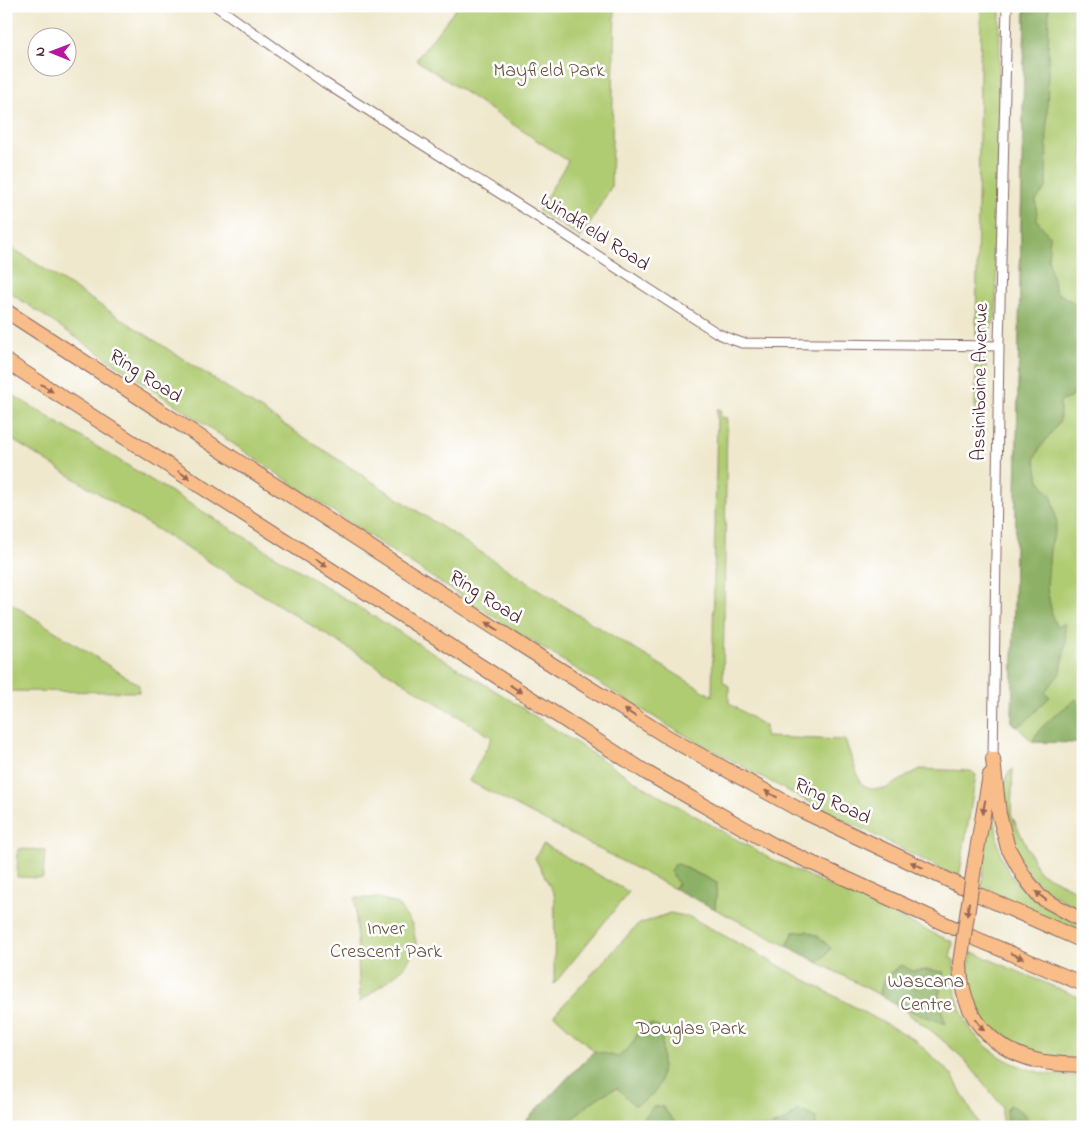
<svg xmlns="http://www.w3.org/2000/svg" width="1089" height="1133" font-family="'Indie Flower',sans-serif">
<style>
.green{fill:#b0cc73;stroke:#7d764f}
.forest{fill:#8cb065;stroke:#6b6848}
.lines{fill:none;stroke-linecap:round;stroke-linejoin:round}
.tertiary-casing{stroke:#846564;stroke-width:11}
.motorway-casing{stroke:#846564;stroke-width:16}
.tertiary{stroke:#fff;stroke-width:9}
.motorway{stroke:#f8bd88;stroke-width:14}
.motorway-bridge-casing{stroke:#846564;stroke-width:16;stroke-linecap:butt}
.motorway-bridge{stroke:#f8bd88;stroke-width:14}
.oneway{fill:#986655}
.labels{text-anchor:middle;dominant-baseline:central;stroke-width:5;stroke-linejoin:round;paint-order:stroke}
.park-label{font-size:20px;fill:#695341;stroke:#fff}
.street-label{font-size:20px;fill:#4a1f2b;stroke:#fff}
</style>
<rect width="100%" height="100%" fill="#fff"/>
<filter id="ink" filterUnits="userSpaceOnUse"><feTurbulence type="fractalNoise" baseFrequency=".02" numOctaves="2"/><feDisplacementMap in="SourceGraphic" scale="10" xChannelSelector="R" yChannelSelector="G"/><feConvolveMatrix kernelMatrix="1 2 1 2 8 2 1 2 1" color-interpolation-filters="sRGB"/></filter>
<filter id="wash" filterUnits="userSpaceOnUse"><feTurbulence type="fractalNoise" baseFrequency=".0096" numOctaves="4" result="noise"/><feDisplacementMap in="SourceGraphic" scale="20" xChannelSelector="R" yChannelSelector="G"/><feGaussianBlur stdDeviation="1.12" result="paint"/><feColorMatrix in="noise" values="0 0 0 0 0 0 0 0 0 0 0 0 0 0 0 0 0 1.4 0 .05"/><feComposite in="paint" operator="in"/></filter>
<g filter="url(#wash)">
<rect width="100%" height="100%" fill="#efe8cd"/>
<path class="green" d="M458,6H615L611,187L581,238L538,211L568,161L416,60Z
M981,6H1000L996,316C991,329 990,332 976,336Z
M1025,6H1083V743L1033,742L1012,722Z
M6,244L570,610L712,696L717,409H720L721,417L727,418L723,682L729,686V703L765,726V737L845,740L861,784L872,789H885L920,769L971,771L976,775L959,878L786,790L672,728L544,649L399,556L6,290Z
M976,359L984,361L986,367L985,412H975Z
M6,391L507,698L641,785L771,859L953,942L950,958L954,960C954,973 954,986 957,998C967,1042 1007,1067 1048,1074C1060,1076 1071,1075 1083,1076V1127H1002V1106L964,1059L933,1032L899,1007L900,965L883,979L880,995L817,962L825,956L830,948L819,937L807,931L794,932L787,946L715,909L717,883L678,864V884L673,888L469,781L492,738L482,731L6,436Z
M6,600L139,685V692L6,691Z
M1013,769L1011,814L1039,872L1083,894V911L1048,892L1029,875L1014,851L1007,821L1005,780L1008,773Z
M991,808L994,809C996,823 996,841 1001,855C1015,895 1047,908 1083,926V933L981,889Z
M543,844L629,892L554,984L555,896L535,858Z
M18,849L45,850L43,878L17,877Z
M355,898H379L397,904L412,924L417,946L404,968L360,1002Z
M670,913L690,917L915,1040L952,1075L980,1127H520L594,1051L554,1015L637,925Z
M972,952L1083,999V1060L1035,1055L1011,1046L991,1033L971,998L967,981L968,969Z"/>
<path class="forest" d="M1025,6H1049L1046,188L1036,200L1037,220L1050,237L1048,258L1056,292L1075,303L1083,323V348L1080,356L1081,380L1072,397L1060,402V421L1040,448L1035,458L1039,480L1052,497L1057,523L1050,549L1047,588L1053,619L1057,627L1064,623L1066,641L1061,672L1045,692L1050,697L1024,723L1017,726L1012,722Z
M1076,699L1083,709V743L1033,742C1035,728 1065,708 1076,699Z
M678,864L717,883L715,909L673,888L678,884L670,871L674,865Z
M807,931L819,937L831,948L825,956L817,962L787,946L794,932Z
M901,965L913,971L929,970L944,972L938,1000L946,1024L899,1007L880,995L883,979Z
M651,1024L662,1029C662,1042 664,1078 657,1089C651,1097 643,1102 634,1105L617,1088C598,1095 579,1111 565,1127H520L594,1051L618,1057L630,1047L641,1028Z
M1010,1105L1022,1112L1029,1120L1016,1127H1007L1006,1110Z
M662,1106L673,1120L682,1127H640L644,1118L653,1107Z
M798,1109L816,1118V1127H772L773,1125C786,1123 790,1117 798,1109Z"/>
</g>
<g filter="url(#ink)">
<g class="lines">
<g class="tertiary-casing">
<path id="tertiary" d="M216,6L325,83L555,228L717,333L728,338L742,343L999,346
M993,759L999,346L1007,6"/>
</g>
<g class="motorway-casing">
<path id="motorway" d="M6,311L529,650L669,738L796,808L961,886
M6,361L647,773L775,846L954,928
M993,759L999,814L1008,848L1023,875L1040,897L1083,921
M975,861L990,775
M979,895L1083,941
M972,937L1083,984
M960,963C961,1017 992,1052 1044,1062C1057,1064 1070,1065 1083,1065"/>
</g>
<use href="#tertiary" class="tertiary"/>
<use href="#motorway" class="motorway"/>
<g class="motorway-bridge-casing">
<path id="motorway-bridge" d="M960,963L975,861"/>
</g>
<use href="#motorway-bridge" class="motorway-bridge"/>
</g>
<defs><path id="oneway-solid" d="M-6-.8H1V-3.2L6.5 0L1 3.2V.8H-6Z" transform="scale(1.25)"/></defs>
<g class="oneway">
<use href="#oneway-solid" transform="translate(47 388) rotate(33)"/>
<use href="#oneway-solid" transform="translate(184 475) rotate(33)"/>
<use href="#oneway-solid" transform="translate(321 563) rotate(33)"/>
<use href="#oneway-solid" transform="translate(492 626) rotate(-147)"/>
<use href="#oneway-solid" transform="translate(516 689) rotate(33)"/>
<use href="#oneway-solid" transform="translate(630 713) rotate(-148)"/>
<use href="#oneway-solid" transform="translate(771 794) rotate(-151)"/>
<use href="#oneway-solid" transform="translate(984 807) rotate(100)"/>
<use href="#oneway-solid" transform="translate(917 865) rotate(-155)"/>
<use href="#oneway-solid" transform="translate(1041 896) rotate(-140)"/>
<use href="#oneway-solid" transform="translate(968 909) rotate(98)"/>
<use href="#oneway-solid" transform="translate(1017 956) rotate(23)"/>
<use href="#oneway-solid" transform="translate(980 1025) rotate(52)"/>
</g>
</g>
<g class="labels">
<g class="park-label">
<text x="549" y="71">Mayfield Park</text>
<text x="386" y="929">Inver<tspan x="386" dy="23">Crescent Park</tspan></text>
<text x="926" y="982">Wascana<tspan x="926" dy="23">Centre</tspan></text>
<text x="691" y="1029">Douglas Park</text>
</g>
<g class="street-label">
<text transform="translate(594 233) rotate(33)">Windfield Road</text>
<text transform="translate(145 377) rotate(33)">Ring Road</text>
<text transform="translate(981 382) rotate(-89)">Assiniboine Avenue</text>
<text transform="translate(485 598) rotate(33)">Ring Road</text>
<text transform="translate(832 802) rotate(26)">Ring Road</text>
</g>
</g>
<rect width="1089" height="1133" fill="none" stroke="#fff" stroke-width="25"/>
<g transform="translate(52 52) rotate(271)"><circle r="24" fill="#ffffff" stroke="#b7a5aa"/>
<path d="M0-4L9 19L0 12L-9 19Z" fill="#b5179e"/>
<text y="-8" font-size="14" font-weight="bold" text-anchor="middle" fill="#4a1f2b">N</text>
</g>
</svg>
